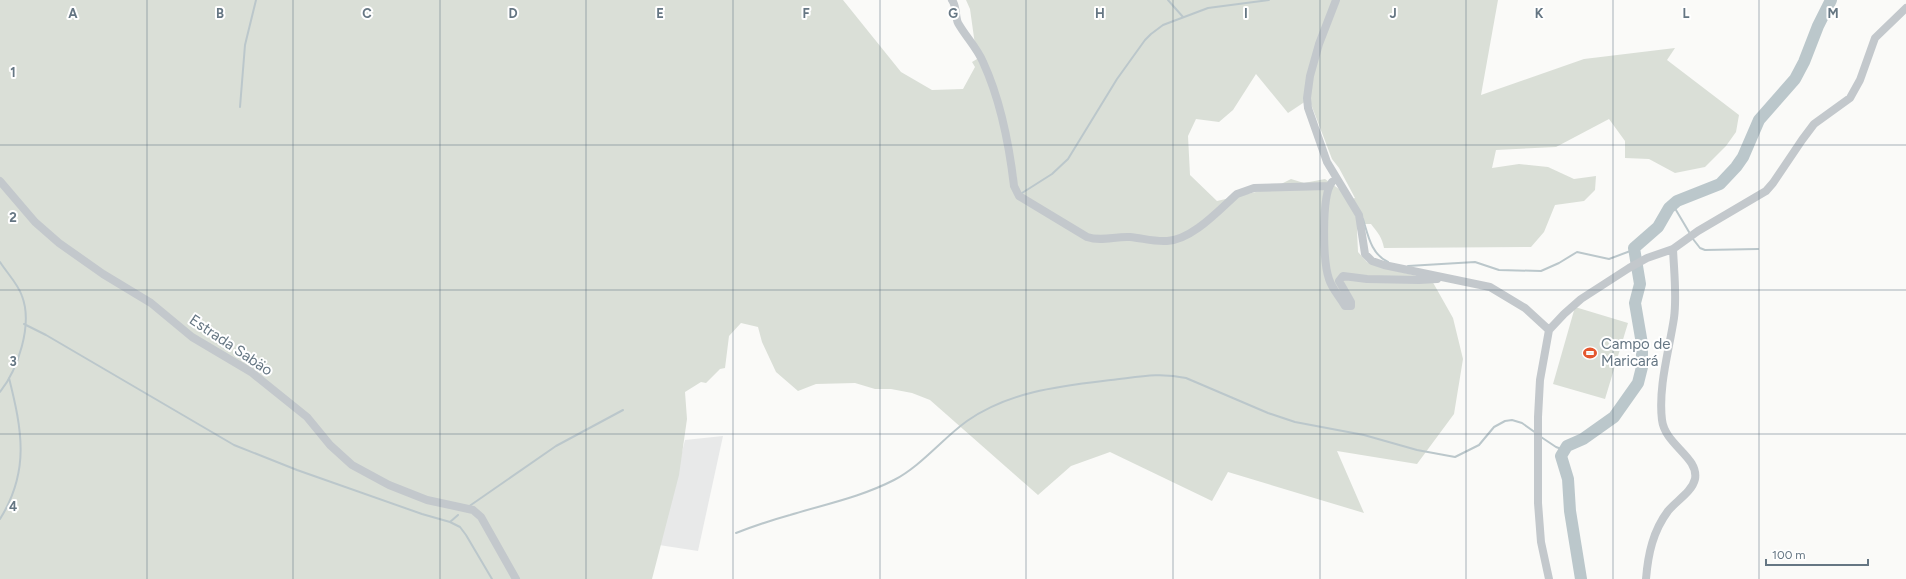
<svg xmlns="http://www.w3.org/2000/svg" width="1906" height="579" font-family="Figtree,sans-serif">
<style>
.built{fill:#e8e9e9}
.green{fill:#dadfd7;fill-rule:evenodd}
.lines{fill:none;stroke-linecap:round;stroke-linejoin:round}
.stream{stroke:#bbc7cb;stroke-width:2}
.river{stroke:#bbc7cb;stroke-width:12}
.minor{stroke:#c3c8cc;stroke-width:8}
.grid{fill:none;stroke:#657683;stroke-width:1;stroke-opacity:0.55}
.labels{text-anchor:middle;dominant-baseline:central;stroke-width:4;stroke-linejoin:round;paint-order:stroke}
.poi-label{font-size:15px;fill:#657683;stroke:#fff;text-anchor:start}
.street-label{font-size:15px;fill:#657683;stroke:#fff}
.grid-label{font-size:13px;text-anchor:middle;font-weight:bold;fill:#657683;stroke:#fff;stroke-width:4;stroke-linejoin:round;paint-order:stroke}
</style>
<rect width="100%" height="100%" fill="#fafaf8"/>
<path class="built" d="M723,436L698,551L659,545L685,440Z"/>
<path class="green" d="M0,0H843L901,72L932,90L963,89L975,67L972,62L977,59L970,9L966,0H1498L1481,95L1584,59L1675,48L1667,60L1739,115L1736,132L1726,146L1705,167L1675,173L1649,159L1625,158V141L1609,119L1556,147L1496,150L1492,168L1519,164L1548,167L1574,179L1596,176L1595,190L1584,201L1555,205L1544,232L1531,247L1384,248C1382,237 1378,233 1371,224H1360L1357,231L1358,252L1367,262L1383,268L1431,279L1453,318L1463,359L1454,414L1417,464L1337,451L1364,513L1228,472L1212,501L1110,452L1071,466L1038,495L930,400L912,393L891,389H875L855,383L816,384L798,391L776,372L762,342L758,327L741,323L729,336L725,368L720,369L706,383L701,382L685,392L687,419L679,475L652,579H0ZM1256,74L1288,113L1309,99L1332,159L1339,168L1355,198L1349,200L1339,189L1325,179L1304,183L1291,179L1273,188L1217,201L1190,175L1188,136L1196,119L1219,122L1233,110Z
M1575,307L1628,323L1605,399L1553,384Z"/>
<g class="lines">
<path class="stream" d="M1168,0L1183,17
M240,107L245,45L256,0
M1022,193L1052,174L1068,159L1117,79L1145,40L1151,34L1163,25L1208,8L1269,0
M1673,205L1689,232
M1363,219C1368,235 1371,254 1388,262
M1693,239L1700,248L1705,250L1758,249
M0,262C7,273 18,284 22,296C33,325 18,369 0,392
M1408,266L1475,262L1499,270L1541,271L1559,263L1577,252L1609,259L1633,250
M24,324L46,335L234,445L297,470L422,514L450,522L460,527L466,535L492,579
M1541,437L1556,447L1564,450
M468,507L556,446L623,410
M0,519C30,471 22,430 9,378
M450,522L458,515
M736,533C754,526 772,520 790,515C826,504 861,497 894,480C921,466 942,439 967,421C1010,391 1061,386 1111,380C1138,377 1159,372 1186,378L1268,413L1295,422L1364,435L1417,450L1455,457L1479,445L1494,427L1505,421L1512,420L1522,423L1536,433"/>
<path class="river" d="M1581,579L1570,511L1568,479L1561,456L1567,446L1583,439L1614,417L1638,383L1642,367V344L1635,303L1640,284L1634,248L1658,227L1669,208L1677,201L1720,184L1736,167L1743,157L1759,120L1795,79L1804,62L1818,26L1831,0"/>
<path class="minor" d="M952,0C957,7 955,16 958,23C966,37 977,48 983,62C1001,101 1009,143 1014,186L1019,196L1087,237C1102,242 1115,236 1130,237C1142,238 1154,242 1167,241C1192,240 1219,210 1237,194L1254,188L1329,186
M1336,0L1319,44L1310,76L1307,98L1308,108L1327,162L1359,215L1365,254L1372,261L1384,265L1490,287L1525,308L1549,330
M0,181L35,222L59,243L103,274L151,303L192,337L251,372L307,417L330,445L352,465L389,485L427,500L473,510L481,517L516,579
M1332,182C1321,196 1323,262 1329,279C1332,289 1340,297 1345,306H1351V302L1339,281L1343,276L1367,279L1419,280L1437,279
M1549,330L1564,314L1581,299L1629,268L1647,258L1673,249L1698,231L1766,191L1773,183L1802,140L1814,124L1850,98L1860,80L1875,38L1906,8
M1549,330L1540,380L1538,417V503L1541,542L1549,579
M1646,579C1648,554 1653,531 1668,511C1676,501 1692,492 1695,479C1699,457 1665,445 1662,420C1658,387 1669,351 1674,318C1677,296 1674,272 1673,249"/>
</g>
<path class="grid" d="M147,0V579M293,0V579M440,0V579M586,0V579M733,0V579M880,0V579M1026,0V579M1173,0V579M1320,0V579M1466,0V579M1613,0V579M1759,0V579M0,145H1906M0,290H1906M0,434H1906"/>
<defs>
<g id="stadium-bare" transform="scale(1.08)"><path d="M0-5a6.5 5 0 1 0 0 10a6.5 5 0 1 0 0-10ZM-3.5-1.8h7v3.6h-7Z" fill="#e4572e" stroke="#fff" stroke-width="2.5" paint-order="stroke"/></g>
</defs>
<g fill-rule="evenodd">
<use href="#stadium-bare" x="1590" y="353"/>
</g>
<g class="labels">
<g class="poi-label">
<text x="1601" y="344">Campo de<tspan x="1601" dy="17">Maricará</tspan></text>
</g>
<g class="street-label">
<text transform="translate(231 345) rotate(34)">Estrada Sabäo</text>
</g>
</g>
<g class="grid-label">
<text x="73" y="18">A</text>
<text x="220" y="18">B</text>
<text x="367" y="18">C</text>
<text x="513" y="18">D</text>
<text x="660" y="18">E</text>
<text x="806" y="18">F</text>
<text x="953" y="18">G</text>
<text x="1100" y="18">H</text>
<text x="1246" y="18">I</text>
<text x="1393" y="18">J</text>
<text x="1539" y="18">K</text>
<text x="1686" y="18">L</text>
<text x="1833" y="18">M</text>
<text x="13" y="77">1</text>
<text x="13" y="222">2</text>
<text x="13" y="366">3</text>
<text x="13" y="511">4</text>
</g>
<path d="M1766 559v6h102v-6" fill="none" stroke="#657683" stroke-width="2"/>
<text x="1772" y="559" font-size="12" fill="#657683" stroke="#ffffff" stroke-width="3" paint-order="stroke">100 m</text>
</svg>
